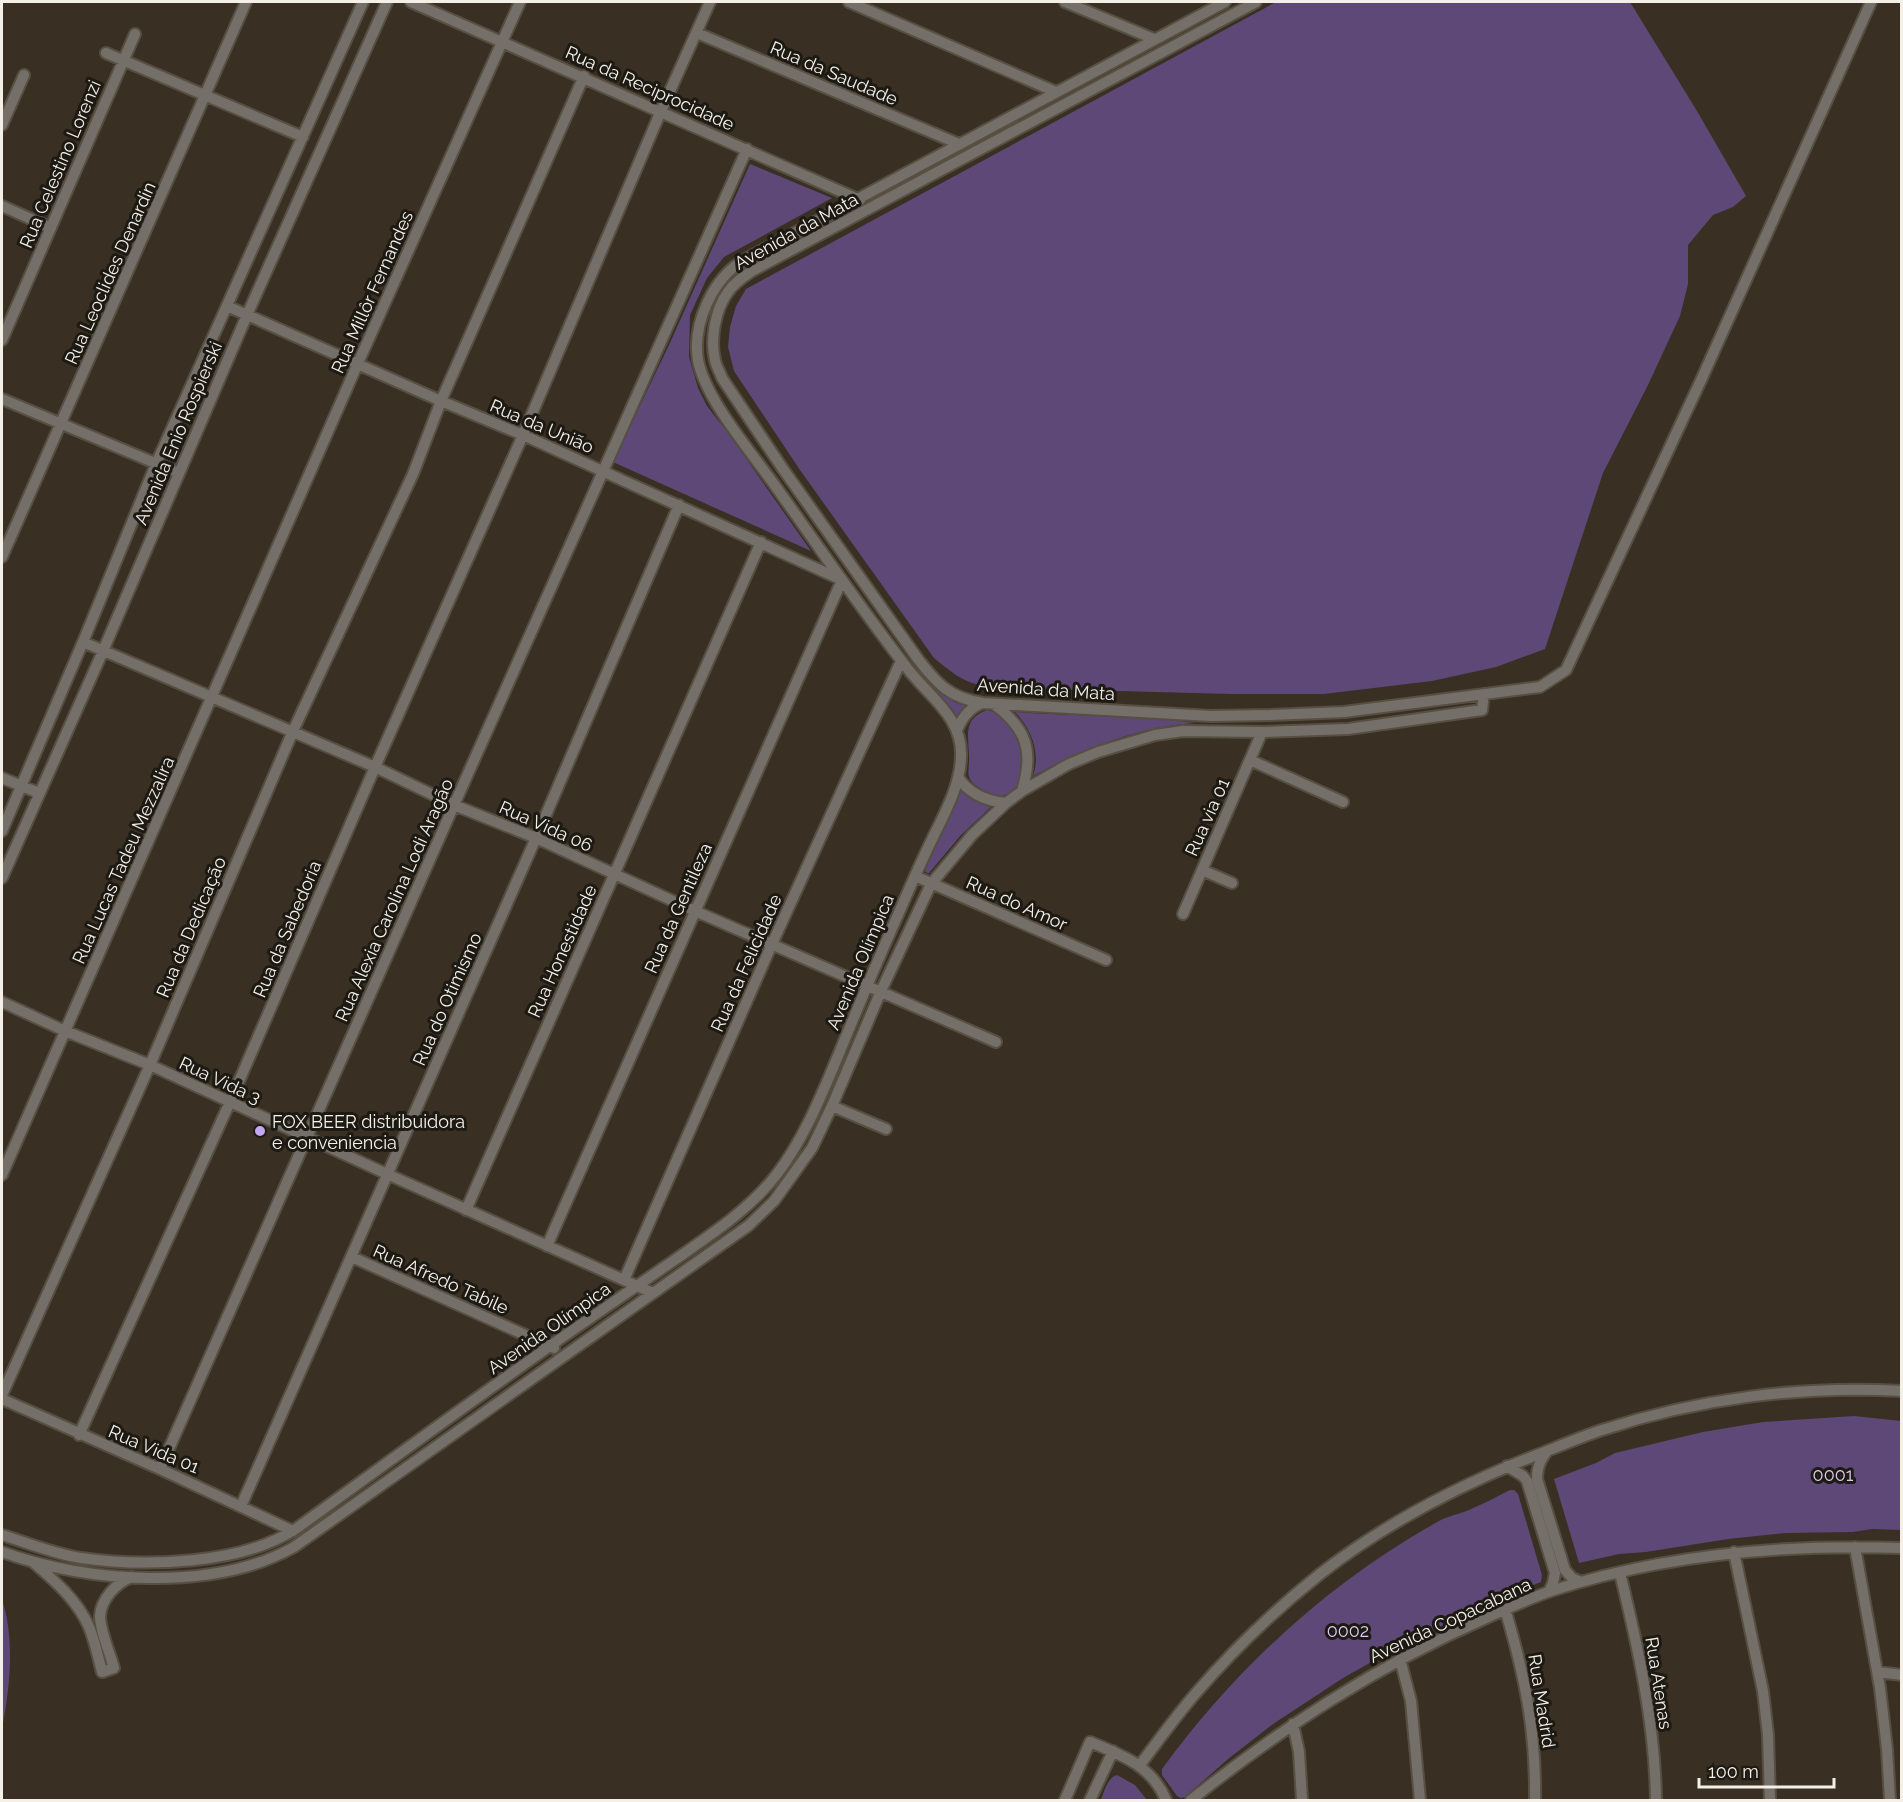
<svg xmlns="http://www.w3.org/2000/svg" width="1903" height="1802" font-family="Raleway,sans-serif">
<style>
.green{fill:#5d4877}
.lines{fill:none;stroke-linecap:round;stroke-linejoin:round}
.minor-casing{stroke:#574f42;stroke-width:14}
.minor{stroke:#747069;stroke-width:10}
.poi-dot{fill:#c7a6f0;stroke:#1d1913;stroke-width:2}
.labels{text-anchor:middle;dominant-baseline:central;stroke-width:6;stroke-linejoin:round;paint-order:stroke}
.street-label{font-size:18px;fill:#f4efe7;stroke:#1d1913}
.poi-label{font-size:18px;fill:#f4efe7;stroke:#1d1913;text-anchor:start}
.park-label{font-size:18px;fill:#dcccf2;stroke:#1d1913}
</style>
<rect width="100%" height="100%" fill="#393023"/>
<path class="green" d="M1276,2H1630L1697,111L1746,196L1733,207L1713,215L1688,245V284L1680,316L1648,385L1603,473L1545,649L1496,667L1432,681L1324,694H1231L1009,688C970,686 963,682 934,658L800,470L734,371L728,347L730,327L736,306L746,289Z
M750,164L832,198L724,257L707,278L690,315L689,357L698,388L707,406L731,437L811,551L613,462L669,345Z
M931,685L956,703L967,706L958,719L953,710Z
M987,710C1025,716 1035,794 1002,796C993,797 974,787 970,779C967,774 969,767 969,761C970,739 960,720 987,710Z
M1015,712C1074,717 1135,714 1195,723C1136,727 1085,749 1033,776C1041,752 1031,729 1015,712Z
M961,790L973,800L991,807L961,835L929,873H927L925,871L928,863Z
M1854,1416L1901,1421V1530L1872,1529L1853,1532L1786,1533L1728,1539L1646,1552L1619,1554L1579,1563L1554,1479L1596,1463L1615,1453L1703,1432L1763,1422Z
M1510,1490H1514L1518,1494L1542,1575L1541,1582L1493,1600L1473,1612L1398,1647L1343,1678L1273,1724L1228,1759L1185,1797L1181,1798L1177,1796L1162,1775V1769C1236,1668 1329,1582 1439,1521C1448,1516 1459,1514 1469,1510C1483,1504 1496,1497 1510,1490Z
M2,1600C15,1637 10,1690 2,1728Z
M1117,1775L1135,1785L1147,1800H1101C1104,1792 1107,1778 1117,1775Z"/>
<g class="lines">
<g class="minor-casing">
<path id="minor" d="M411,2L860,200
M849,2L1056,92
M1065,2L1154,39
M1256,2L752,271C743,277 734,283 728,292C715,310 710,340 715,360C716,366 720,372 722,378L783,469L918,659C938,685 950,698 983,703L1211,716L1270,715L1344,712L1540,687L1566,670L1702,378L1871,2
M697,33L959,144
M106,53L303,137
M2,125L24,75
M2,206L51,228
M227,306L441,401L523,435L842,580L547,1246
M2,340L135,34
M2,399L179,473
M2,557L246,2
M83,642L375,767L454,805L536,838L695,911L996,1042
M994,704C1027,729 1034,751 1022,791
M957,730C962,718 970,707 983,703
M1250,760L1343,802
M958,777C969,794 986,801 1006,803
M2,778L39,793
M2,831L83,642L156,464L363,2
M1202,870L1232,883
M915,876L1106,960
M2,878L103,651L247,315L387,2
M1183,914L1262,732
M2,1002L65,1031L150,1065L387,1174L653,1293
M832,1106L886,1129
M2,1175L358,363L520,2
M466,1210L761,542
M352,1257L554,1348
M624,1280L772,944L901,661
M2,1395L150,1065L293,731L413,474L441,401L584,76
M2,1399L160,1469L293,1531
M79,1435L230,1102L375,767L523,435L661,111L710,2
M1547,1451C1540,1461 1537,1467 1537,1479L1565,1570L1572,1578L1581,1582
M1507,1466L1523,1476L1527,1481L1555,1573L1553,1583L1549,1592
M160,1469L454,805L747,149
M241,1506L536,838L679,505
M2,1535C28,1543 54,1554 81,1558C144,1567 243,1565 297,1528C391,1460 485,1391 580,1325C612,1303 644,1281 676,1259C712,1234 750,1209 777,1174C804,1139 821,1096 838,1056C856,1012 874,969 893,926C904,901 915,875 927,850C940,821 960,790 961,757C963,717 929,697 907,668C861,609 819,547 776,487C752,453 705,399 698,360C692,324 713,278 744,260L1225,2
M1855,1547L1880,1688L1887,1749L1890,1800
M2,1552C87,1582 212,1593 294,1547L748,1226L774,1201L812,1148L832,1106L881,991L931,884L972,835L1006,803L1022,791L1069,764L1098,752L1155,735L1183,731L1262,732L1348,729L1482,710L1484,694
M1734,1552L1763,1691L1768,1735L1770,1800
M34,1563C55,1581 78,1601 89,1627C95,1641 98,1657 102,1672L114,1668C110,1653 100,1631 100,1616C101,1599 117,1582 132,1577
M1620,1573C1638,1647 1655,1724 1656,1800
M1505,1609C1525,1676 1536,1731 1535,1800
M1400,1659L1411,1701L1420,1800
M1878,1672L1902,1675
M1293,1724L1299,1752L1302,1800
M1140,1765C1158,1741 1176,1716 1196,1693C1233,1650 1275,1610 1320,1574C1387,1522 1463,1483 1542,1453C1562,1445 1581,1437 1602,1430C1697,1399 1801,1385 1902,1391
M1065,1800L1090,1742C1122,1755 1152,1766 1166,1800
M1090,1800L1113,1751
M1191,1800C1282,1728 1376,1666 1484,1619C1506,1609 1528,1599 1551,1591C1664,1554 1783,1544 1902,1548"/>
</g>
<use href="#minor" class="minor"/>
</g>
<circle class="poi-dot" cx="260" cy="1131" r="6"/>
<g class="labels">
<g class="street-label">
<text transform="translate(834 73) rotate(23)">Rua da Saudade</text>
<text transform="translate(650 88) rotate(24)">Rua da Reciprocidade</text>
<text transform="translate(60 164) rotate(-67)">Rua Celestino Lorenzi</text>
<text transform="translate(796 231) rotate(-29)">Avenida da Mata</text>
<text transform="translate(110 273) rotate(-66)">Rua Leoclides Denardin</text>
<text transform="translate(372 292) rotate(-66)">Rua Millôr Fernandes</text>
<text transform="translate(542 426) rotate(23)">Rua da União</text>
<text transform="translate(178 433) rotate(-67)">Avenida Enio Rospierski</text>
<text transform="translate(1046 689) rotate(4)">Avenida da Mata</text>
<text transform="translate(1207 817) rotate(-66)">Rua via 01</text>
<text transform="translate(546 826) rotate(24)">Rua Vida 06</text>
<text transform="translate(123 860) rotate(-66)">Rua Lucas Tadeu Mezzalira</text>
<text transform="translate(394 900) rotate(-66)">Rua Alexia Carolina Lodi Aragão</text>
<text transform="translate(1017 903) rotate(24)">Rua do Amor</text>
<text transform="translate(678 908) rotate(-66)">Rua da Gentileza</text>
<text transform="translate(191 927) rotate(-67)">Rua da Dedicação</text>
<text transform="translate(287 929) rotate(-67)">Rua da Sabedoria</text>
<text transform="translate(562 951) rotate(-66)">Rua Honestidade</text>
<text transform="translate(860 962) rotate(-67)">Avenida Olímpica</text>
<text transform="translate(746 963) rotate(-66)">Rua da Felicidade</text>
<text transform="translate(447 999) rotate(-66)">Rua do Otimismo</text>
<text transform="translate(220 1080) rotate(25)">Rua Vida 3</text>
<text transform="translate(441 1279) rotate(24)">Rua Afredo Tabile</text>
<text transform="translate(549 1328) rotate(-35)">Avenida Olímpica</text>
<text transform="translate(154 1449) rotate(23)">Rua Vida 01</text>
<text transform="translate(1450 1620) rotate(-25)">Avenida Copacabana</text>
<text transform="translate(1659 1683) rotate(81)">Rua Atenas</text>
<text transform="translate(1542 1701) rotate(81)">Rua Madrid</text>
</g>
<g class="poi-label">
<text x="272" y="1121">FOX BEER distribuidora<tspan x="272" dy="21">e conveniencia</tspan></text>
</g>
<g class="park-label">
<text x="1833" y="1474">0001</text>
<text x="1348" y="1630">0002</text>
</g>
</g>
<rect width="1903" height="1802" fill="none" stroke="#f4efe7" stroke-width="6"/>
<path d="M1699 1778v9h135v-9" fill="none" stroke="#f4efe7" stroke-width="3"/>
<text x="1708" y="1778" font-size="18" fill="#f4efe7" stroke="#1d1913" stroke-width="4.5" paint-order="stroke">100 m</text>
</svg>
